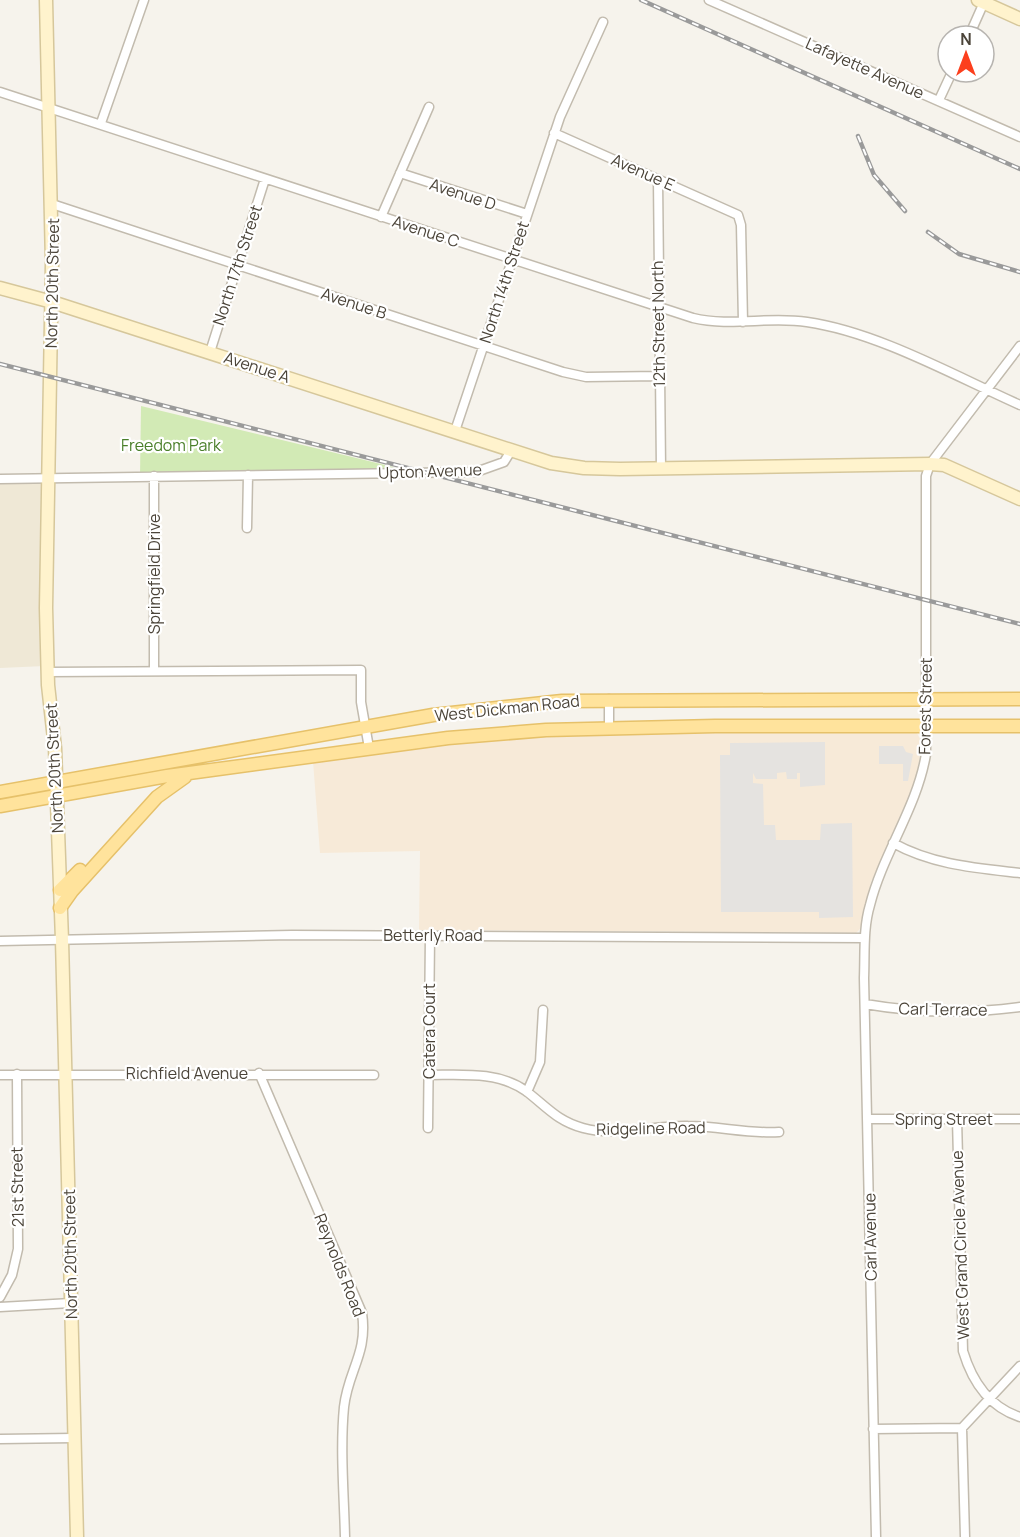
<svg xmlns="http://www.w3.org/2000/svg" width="1020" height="1537" font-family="Manrope,sans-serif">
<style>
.commercial{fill:#f7ead8}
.education{fill:#efe8d6}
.park{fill:#d2eab5}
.parking{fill:#e5e3e0}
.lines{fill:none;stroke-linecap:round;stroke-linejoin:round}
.street-casing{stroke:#c2bbae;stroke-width:11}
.secondary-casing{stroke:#d6c79b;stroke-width:15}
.primary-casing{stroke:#e6c16a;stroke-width:15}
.street{stroke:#fff;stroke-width:8}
.secondary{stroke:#fff3cd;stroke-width:12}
.primary{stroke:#ffe39c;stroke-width:12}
.rail-casing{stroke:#9a9a9a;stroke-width:4.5}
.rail{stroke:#fff;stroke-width:2;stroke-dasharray:7;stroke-linecap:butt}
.labels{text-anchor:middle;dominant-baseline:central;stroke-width:4.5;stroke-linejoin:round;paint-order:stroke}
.street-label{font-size:16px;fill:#4b4439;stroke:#fff}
.park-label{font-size:16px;fill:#4a7f2a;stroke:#fff}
</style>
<rect width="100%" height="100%" fill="#f6f3ec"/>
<path class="commercial" d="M916,731L922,743L916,780L871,882L860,929L856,933L419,930L420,851L320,853L313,761L434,743L598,732Z"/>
<path class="education" d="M45,482V666L0,668V483Z"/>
<path class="park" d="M141,406L414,472L140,476Z"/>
<path class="parking" d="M825,742V785L800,787V773H797V779H787L786,772L777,773V779H756L753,773V783L763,784L764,825H775L776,840H820L821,824L852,823L853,917L819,918V912H721L720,755H730V743Z
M879,746H903L906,752L913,754L908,781H903V764H879Z"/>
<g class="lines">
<g class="street-casing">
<path id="street" d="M709,0L1020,137
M969,36L985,0
M0,92L693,318C731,327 769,316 807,322C877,332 955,376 1020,405
M939,100L952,72
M101,123L144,0
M554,133L738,215L741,225L743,322
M400,173L527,214
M658,179L661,469
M52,204L563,372L586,377L659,376
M381,217L429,107
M210,352L265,179
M455,431L560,117L603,22
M154,476V671
M0,479L476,472L504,462L512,449
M247,528L248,475
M48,672L361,670V702L369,748
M609,728V699
M893,843C933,865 976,868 1020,873
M0,941L292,935L865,938
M865,1004C917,1013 968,1014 1020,1007
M259,1073L362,1313C368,1354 348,1370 344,1407C340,1449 344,1494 345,1537
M0,1075H374
M428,1075C461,1075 498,1071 526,1091C547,1107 557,1121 583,1128C616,1137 654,1125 688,1126C719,1126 748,1134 779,1132
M527,1092L540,1062L543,1010
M867,1119H1020
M957,1119L963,1351C972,1381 989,1407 1020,1417
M428,1128L430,935
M0,1297L12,1275L18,1249L17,1074
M0,1307L71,1303
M873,1429L962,1428
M0,1439L74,1438
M876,1537L864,978C865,954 863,928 870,905C883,853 917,808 926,754V476L930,464L1020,346
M965,1537L962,1428L1020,1366"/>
</g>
<g class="secondary-casing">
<path id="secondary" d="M46,0L52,263L46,608L48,685L55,748L62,940L77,1537
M978,0L1020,19
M0,288L52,302L551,463L584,468L620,469L930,464L944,465L1020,499"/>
</g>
<g class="primary-casing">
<path id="primary" d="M0,792L433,715L562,701L1020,699
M0,806L167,776L448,738L546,730L715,726H1020
M60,890L80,870
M60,908L72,891L157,797L185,777"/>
</g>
<use href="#street" class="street"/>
<use href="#secondary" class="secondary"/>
<use href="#primary" class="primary"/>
<g class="rail-casing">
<path id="rail" d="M641,0L1020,169
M858,136L874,175L905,211
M928,232L959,254L1020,272
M0,364L1020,624"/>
</g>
<use href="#rail" class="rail"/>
</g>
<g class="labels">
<g class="street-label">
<text transform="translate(865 68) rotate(24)">Lafayette Avenue</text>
<text transform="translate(643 172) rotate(24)">Avenue E</text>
<text transform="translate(463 194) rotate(18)">Avenue D</text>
<text transform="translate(426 231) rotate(18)">Avenue C</text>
<text transform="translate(237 265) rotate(-72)">North 17th Street</text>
<text transform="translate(504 282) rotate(-72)">North 14th Street</text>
<text transform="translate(52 283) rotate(-89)">North 20th Street</text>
<text transform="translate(354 303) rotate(18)">Avenue B</text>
<text transform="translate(658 324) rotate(-91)">12th Street North</text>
<text transform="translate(257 367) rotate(18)">Avenue A</text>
<text transform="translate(430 471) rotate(-2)">Upton Avenue</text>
<text transform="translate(154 574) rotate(-90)">Springfield Drive</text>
<text transform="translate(925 706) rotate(-89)">Forest Street</text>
<text transform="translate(507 708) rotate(-6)">West Dickman Road</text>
<text transform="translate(54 768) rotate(-93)">North 20th Street</text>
<text x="433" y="935">Betterly Road</text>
<text transform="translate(943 1009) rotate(1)">Carl Terrace</text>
<text transform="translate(429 1031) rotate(-90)">Catera Court</text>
<text x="187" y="1073">Richfield Avenue</text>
<text x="944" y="1119">Spring Street</text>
<text transform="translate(651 1128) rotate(-1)">Ridgeline Road</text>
<text transform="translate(17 1187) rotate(-91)">21st Street</text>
<text transform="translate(870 1237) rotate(-91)">Carl Avenue</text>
<text transform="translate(960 1245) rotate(-92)">West Grand Circle Avenue</text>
<text transform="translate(70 1254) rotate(-91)">North 20th Street</text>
<text transform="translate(340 1265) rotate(68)">Reynolds Road</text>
</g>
<g class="park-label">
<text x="171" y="445">Freedom Park</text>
</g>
</g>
<g transform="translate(966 54)"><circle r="28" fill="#ffffff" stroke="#b7b4b0" stroke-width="1.5"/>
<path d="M0-4.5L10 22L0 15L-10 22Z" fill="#fc3f1d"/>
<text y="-9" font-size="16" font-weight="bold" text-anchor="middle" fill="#4b4439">N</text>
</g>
</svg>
